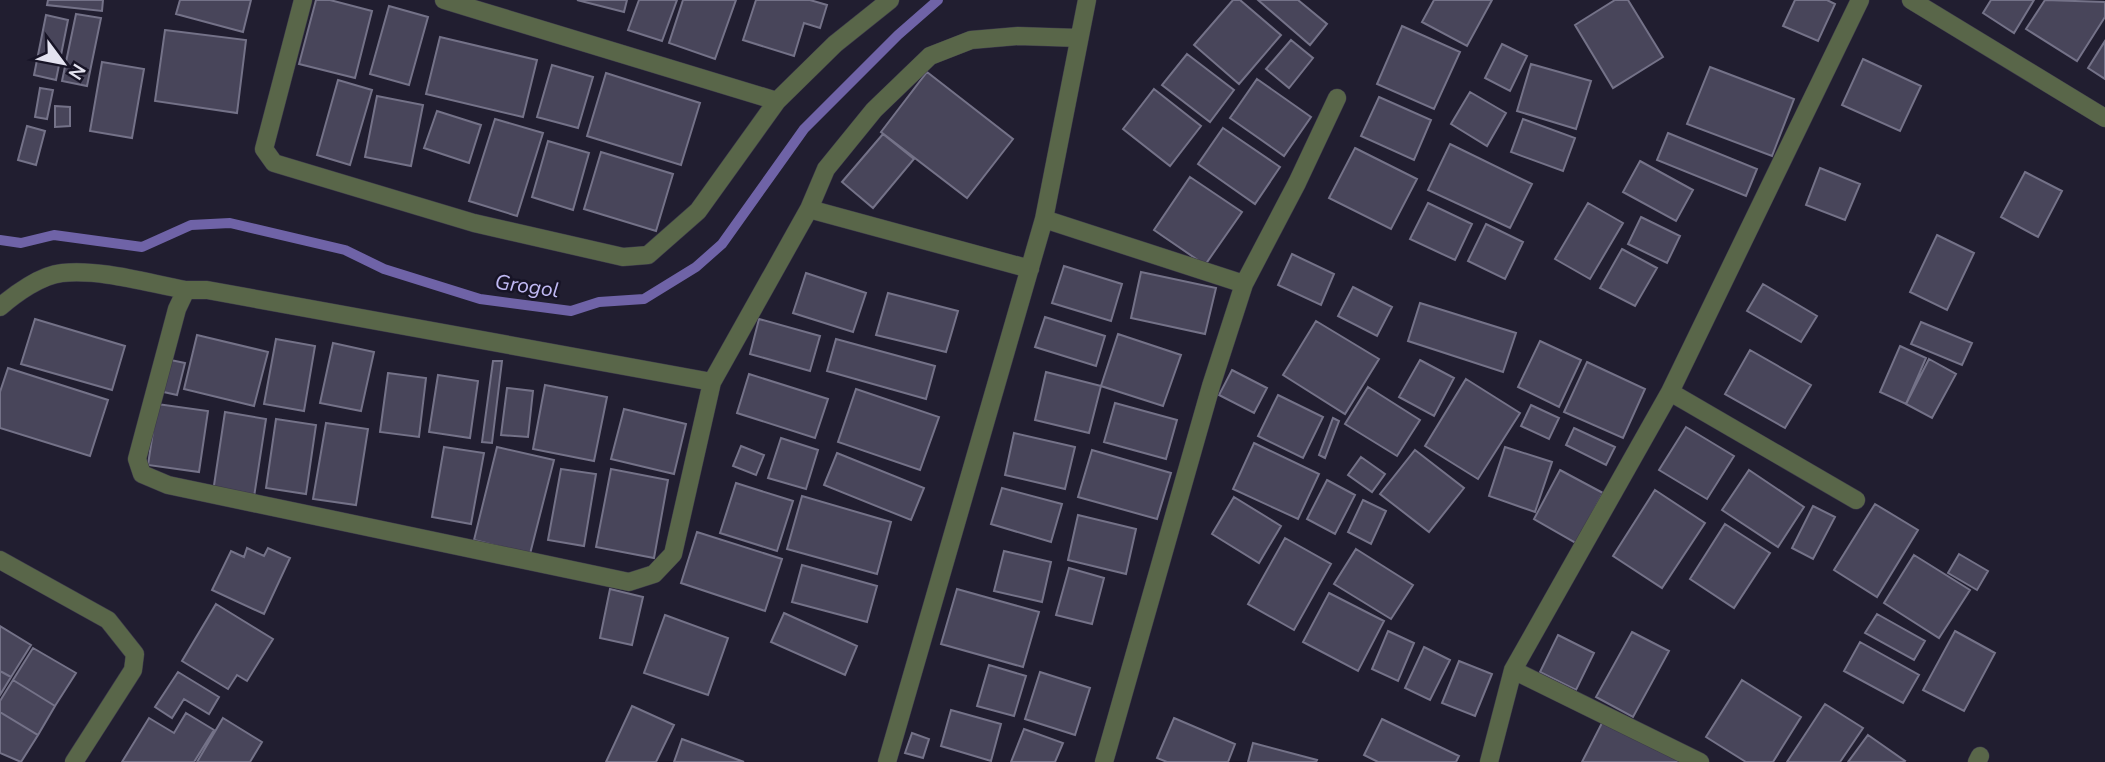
<svg xmlns="http://www.w3.org/2000/svg" width="2105" height="762" font-family="'Nunito Sans',sans-serif">
<style>
.lines{fill:none;stroke-linecap:round;stroke-linejoin:round}
.stream{stroke:#6f63a7;stroke-width:10}
.building{fill:#48455a;stroke:#747288;stroke-width:2}
.street-casing{stroke:#3c394b;stroke-width:19}
.street{stroke:#596649;stroke-width:18}
.labels{text-anchor:middle;dominant-baseline:central;stroke-width:5;stroke-linejoin:round;paint-order:stroke}
.water-label{font-size:21px;font-style:italic;fill:#c0b9f3;stroke:#171426}
</style>
<rect width="100%" height="100%" fill="#211e30"/>
<g class="lines">
<path class="stream" d="M0,240L21,243L54,235L142,247L191,225L230,223L345,250L384,269L480,299L571,311L599,302L644,299L696,267L722,244L804,129L898,35L938,0"/>
</g>
<path class="building" d="M48,0H103L102,11L47,5Z
M180,0H251L243,32L176,14Z
M316,0H330L372,11L355,78L299,64Z
M577,0H627L624,12Z
M639,0H677L662,41L628,30Z
M683,0H736L715,59L669,43Z
M756,0H810L827,5L820,28L804,23L794,56L743,40Z
M1233,0H1240L1281,35L1239,84L1194,45Z
M1258,0H1298L1327,24L1310,45Z
M1434,0H1492L1467,46L1422,22Z
M1615,0H1628L1663,57L1613,88L1575,25Z
M1795,0H1827L1835,4L1818,41L1783,26Z
M1991,0H2034L2014,33L1983,13Z
M2045,0L2105,2V17L2077,61L2026,29Z
M389,6L428,17L409,85L370,74Z
M76,14L101,18L87,86L62,81Z
M46,15L68,20L56,80L34,75Z
M1402,26L1460,52L1434,109L1377,84Z
M165,30L246,40L237,113L155,101Z
M440,37L537,60L523,117L426,94Z
M1291,40L1313,58L1289,88L1266,69Z
M2105,41V79L2088,68Z
M1502,44L1527,56L1510,91L1485,78Z
M1187,54L1234,90L1210,122L1162,85Z
M1863,59L1921,86L1900,131L1842,105Z
M102,62L144,69L132,138L90,131Z
M1531,64L1591,81L1576,129L1517,111Z
M552,65L593,77L578,128L537,117Z
M1710,67L1794,99L1772,156L1687,124Z
M927,72L1013,139L967,198L881,132Z
M606,73L700,103L681,165L587,136Z
M1257,79L1311,117L1284,156L1230,118Z
M338,80L372,90L350,165L317,155Z
M40,88L53,90L47,119L35,117Z
M1154,89L1201,126L1170,166L1123,129Z
M1470,92L1506,113L1487,146L1451,124Z
M377,96L423,105L411,166L365,157Z
M1379,97L1431,120L1414,160L1361,136Z
M55,106L70,107V126L55,127Z
M437,111L481,125L469,163L424,148Z
M495,119L543,133L517,216L469,201Z
M1523,119L1575,138L1563,171L1511,152Z
M27,126L45,131L36,165L18,160Z
M1223,128L1280,167L1255,204L1198,164Z
M1668,133L1757,169L1746,196L1657,160Z
M883,134L914,159L873,208L842,182Z
M548,141L589,153L573,210L532,197Z
M1450,144L1532,184L1510,228L1428,190Z
M1355,148L1417,179L1391,229L1329,198Z
M601,152L673,174L656,231L584,209Z
M1640,161L1693,190L1676,221L1623,192Z
M1820,168L1860,184L1845,220L1806,205Z
M2025,172L2062,191L2038,237L2001,217Z
M1190,177L1242,212L1205,265L1154,230Z
M1428,203L1472,224L1455,260L1410,239Z
M1588,203L1623,223L1590,279L1555,259Z
M1641,217L1680,236L1667,263L1628,244Z
M1486,224L1523,242L1505,279L1468,261Z
M1937,235L1974,253L1947,310L1910,292Z
M1622,249L1657,268L1635,306L1600,288Z
M1292,254L1334,274L1321,305L1278,285Z
M1064,266L1122,284L1111,321L1052,303Z
M1141,272L1216,288L1205,334L1131,318Z
M806,273L866,293L853,332L793,313Z
M1763,284L1817,316L1801,342L1747,311Z
M1353,287L1392,307L1377,336L1338,316Z
M888,293L958,311L946,352L876,335Z
M1420,303L1516,333L1503,372L1408,341Z
M1045,317L1105,336L1096,366L1035,347Z
M35,319L125,346L112,390L21,364Z
M759,319L820,336L810,371L750,354Z
M1316,321L1379,359L1345,414L1283,375Z
M1921,322L1972,343L1962,365L1911,344Z
M1118,334L1181,355L1163,406L1101,386Z
M197,335L268,352L254,406L184,389Z
M276,339L315,346L304,411L264,404Z
M836,339L935,366L926,399L827,371Z
M1540,341L1581,360L1559,407L1518,387Z
M333,343L374,352L361,411L320,403Z
M1900,346L1926,358L1906,404L1880,392Z
M1750,350L1811,385L1785,428L1725,394Z
M166,359L185,363L177,395L159,391Z
M1929,359L1956,374L1932,418L1906,404Z
M1420,360L1454,378L1434,416L1399,397Z
M493,361H502L492,443L482,442Z
M1587,362L1645,389L1623,438L1564,412Z
M8,368L108,400L90,456L0,428V392Z
M1232,370L1267,388L1254,413L1219,395Z
M1046,372L1101,386L1089,433L1035,420Z
M388,373L426,378L419,437L380,432Z
M749,374L828,399L815,438L737,413Z
M438,375L478,381L470,438L429,432Z
M1466,379L1520,413L1478,479L1425,446Z
M545,385L607,397L594,461L533,449Z
M1368,387L1420,420L1397,456L1345,424Z
M507,388L533,391L528,437L501,435Z
M856,389L939,417L920,470L838,442Z
M1278,395L1323,417L1303,458L1258,436Z
M1115,403L1177,420L1166,459L1104,442Z
M157,404L208,411L199,472L148,465Z
M1531,405L1559,418L1549,439L1521,426Z
M624,409L686,424L674,474L611,459Z
M225,412L266,419L254,497L213,492Z
M1333,418L1339,421L1325,458L1319,455Z
M276,419L316,425L306,494L266,488Z
M326,423L368,429L356,505L313,499Z
M1686,427L1734,456L1707,499L1659,470Z
M1574,428L1615,447L1606,465L1566,445Z
M1014,433L1075,447L1065,489L1005,475Z
M781,438L818,450L806,489L768,478Z
M1254,443L1319,474L1298,519L1233,489Z
M741,446L764,455L756,475L733,466Z
M444,447L484,453L471,524L432,517Z
M497,447L554,460L530,554L474,540Z
M1505,447L1552,462L1535,512L1489,496Z
M1092,450L1171,473L1157,519L1078,497Z
M1415,450L1464,488L1429,532L1380,494Z
M837,453L924,488L911,520L824,485Z
M1361,457L1385,474L1372,492L1348,475Z
M561,469L596,474L584,546L548,540Z
M611,469L668,480L654,558L596,547Z
M1560,470L1603,493L1576,543L1534,519Z
M1749,470L1804,507L1778,547L1722,510Z
M1327,480L1355,495L1335,534L1307,519Z
M736,483L793,501L777,551L720,533Z
M1002,488L1062,504L1051,542L991,524Z
M1655,490L1705,523L1662,588L1613,556Z
M802,496L891,522L877,574L787,549Z
M1234,497L1281,526L1259,563L1212,534Z
M1363,500L1386,511L1371,544L1348,532Z
M1875,504L1918,530L1877,597L1834,570Z
M1813,506L1835,517L1813,559L1792,548Z
M1078,515L1136,529L1126,574L1068,560Z
M1725,524L1770,553L1734,608L1690,579Z
M697,532L782,559L765,611L681,583Z
M1285,538L1331,564L1294,630L1248,604Z
M247,548L264,556L268,548L290,558L264,614L212,590L231,551L244,557Z
M1356,549L1413,585L1391,619L1334,584Z
M1004,551L1051,562L1042,602L994,591Z
M1959,554L1988,571L1977,590L1948,573Z
M1914,555L1970,590L1939,638L1884,603Z
M802,565L877,586L867,622L792,602Z
M1069,568L1104,578L1092,624L1056,615Z
M610,589L643,597L632,645L600,638Z
M957,589L1039,612L1023,667L941,644Z
M1329,593L1384,621L1358,671L1303,642Z
M216,604L273,639L247,681L237,675L228,689L182,661Z
M784,613L857,646L845,675L771,642Z
M1877,614L1925,641L1914,660L1865,633Z
M665,615L728,638L708,695L644,673Z
M0,626L31,645L11,677L0,671Z
M1388,631L1414,643L1398,681L1372,669Z
M1955,631L1995,653L1964,711L1923,690Z
M1632,632L1669,651L1633,717L1596,697Z
M1558,635L1594,653L1576,690L1540,672Z
M1860,642L1919,675L1903,703L1844,671Z
M1424,647L1450,660L1430,700L1405,688Z
M33,648L76,673L55,706L13,680Z
M1459,661L1492,674L1475,716L1442,703Z
M989,665L1026,676L1014,716L977,706Z
M0,671L11,677L0,695Z
M178,672L219,697L209,714L184,699L172,718L155,707Z
M1040,672L1090,688L1075,735L1025,719Z
M13,680L55,706L38,735L0,712V701Z
M1742,680L1801,717L1773,762H1746L1706,737Z
M1825,704L1863,728L1840,762H1787Z
M632,706L674,725L656,762H606Z
M951,710L1001,724L991,761L941,746Z
M0,712L38,735L21,762L0,753Z
M186,713L214,730L194,762H122L149,718L174,733Z
M1605,717L1696,762H1582Z
M223,718L262,742L250,762H197Z
M1174,718L1235,744L1228,762H1167L1157,758Z
M1382,719L1459,756L1456,762H1378L1364,755Z
M1024,729L1063,743L1055,762H1011Z
M912,733L929,739L923,758L905,753Z
M1868,735L1905,761L1904,762H1848Z
M682,739L744,762H674Z
M1253,743L1317,760L1316,762H1248Z"/>
<g class="lines">
<g class="street-casing">
<path id="street" d="M303,0L264,149L274,163L474,223L623,257L648,255L698,211L777,101L835,44L890,0
M444,0L777,101
M1911,0L2105,118
M809,209L826,169L874,110L930,56L971,40L1018,36L1079,38
M1044,219L1244,284
M0,307C15,294 41,275 62,273C102,269 147,283 186,290
M712,382L207,290H186L177,309L137,459L142,474L168,485L629,582L654,574L673,554L712,382L809,209L1030,269
M1670,392L1856,500
M0,560L108,620L135,654L133,670L74,762
M1513,670L1700,762
M887,762L1044,219L1087,0
M1104,762L1211,386L1244,284L1297,183L1337,98
M1489,762L1513,670L1670,392L1860,0
M1977,762L1980,756"/>
</g>
<use href="#street" class="street"/>
</g>
<g class="labels">
<g class="water-label">
<text transform="translate(527 286) rotate(8)">Grogol</text>
</g>
</g>
<g transform="translate(63 63) rotate(122)" stroke="#171426" stroke-width="5" paint-order="stroke">
<path d="M0-5L12 26L0 18L-12 26Z" fill="#e3e2ef"/>
<text y="-10" font-size="19" font-weight="bold" text-anchor="middle" fill="#e3e2ef">N</text>
</g>
</svg>
